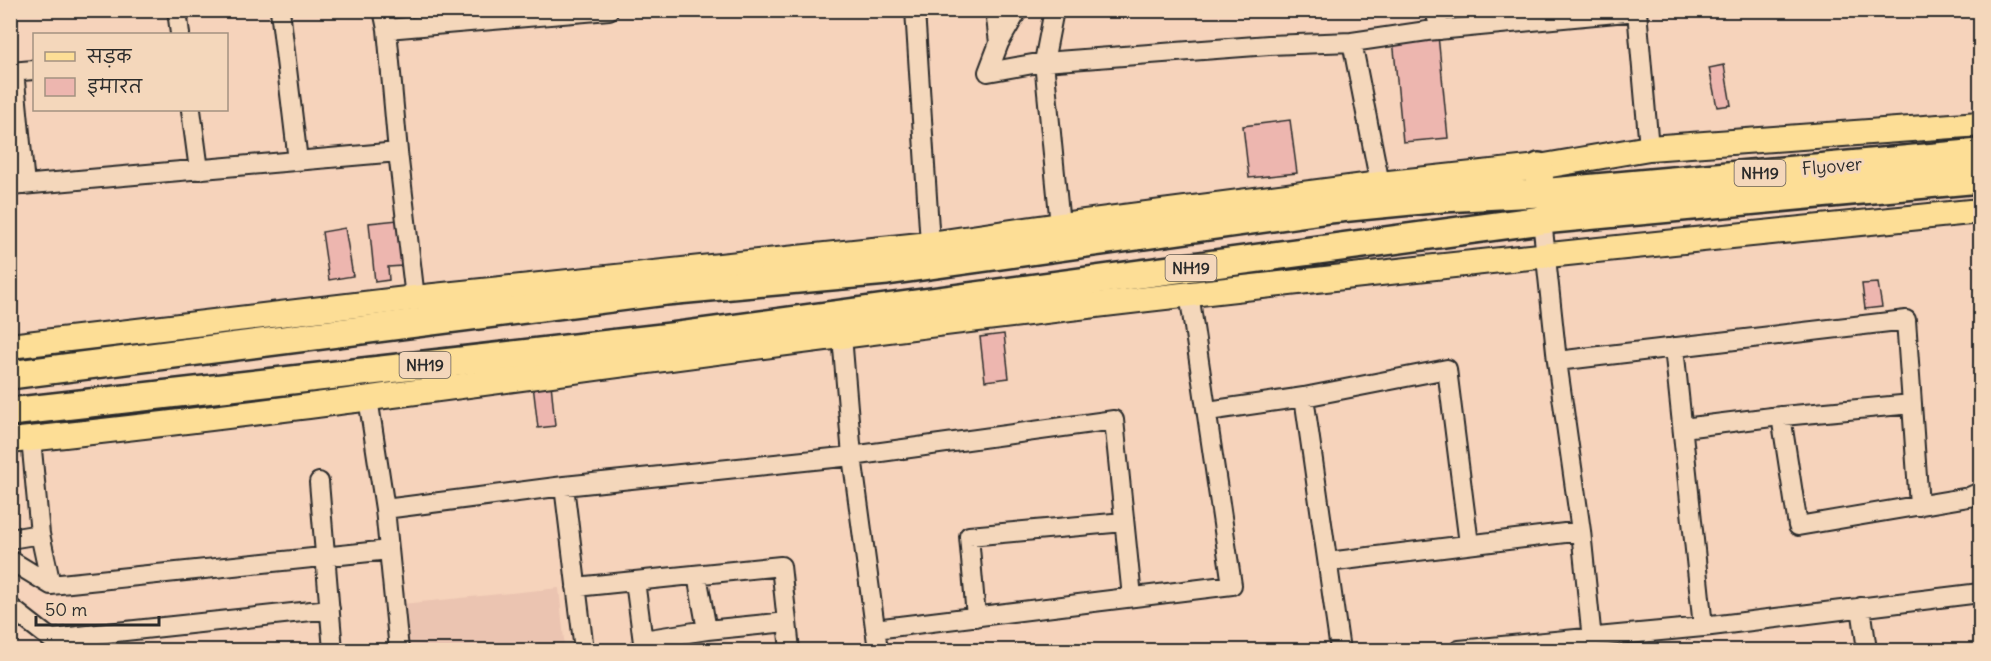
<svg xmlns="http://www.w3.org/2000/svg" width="1991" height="661" font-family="Delius,'Playpen Sans Deva',sans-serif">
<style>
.built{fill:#ebc4b1}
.building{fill:#edb6af;stroke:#2b2b2b;stroke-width:1.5}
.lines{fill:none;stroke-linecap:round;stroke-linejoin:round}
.minor-casing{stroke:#2b2b2b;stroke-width:22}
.major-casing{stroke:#2b2b2b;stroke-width:28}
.highway-casing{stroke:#2b2b2b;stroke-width:32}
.minor{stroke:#f4d7bb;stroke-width:18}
.major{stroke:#fdde96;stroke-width:24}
.highway{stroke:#fdde96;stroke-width:27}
.labels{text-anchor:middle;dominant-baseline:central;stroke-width:6;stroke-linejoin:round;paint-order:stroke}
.shield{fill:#f4d7bb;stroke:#675f56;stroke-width:1.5}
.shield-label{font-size:16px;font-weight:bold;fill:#2b2b2b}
.street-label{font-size:18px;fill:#2b2b2b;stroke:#f4d7bb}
</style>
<rect width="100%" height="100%" fill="#f6d3bb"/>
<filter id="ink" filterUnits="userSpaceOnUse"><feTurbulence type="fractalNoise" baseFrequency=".0167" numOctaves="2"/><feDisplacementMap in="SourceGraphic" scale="12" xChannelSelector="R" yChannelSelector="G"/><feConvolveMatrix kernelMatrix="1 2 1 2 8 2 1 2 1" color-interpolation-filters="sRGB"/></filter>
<g filter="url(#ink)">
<path class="built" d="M559,588L565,650H396L392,605Z"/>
<path class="building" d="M1438,35L1448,138L1403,142L1393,39Z
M1724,65L1731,105L1717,107L1709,68Z
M1290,120L1297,173L1249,178L1243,126Z
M398,220L403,266L388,267L389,280L375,282L369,223Z
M345,228L353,276L329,280L322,232Z
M1878,283L1882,307L1865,309L1862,284Z
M1004,334L1009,378L985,381L980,337Z
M551,383L555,426L538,428L533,385Z"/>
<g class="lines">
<g class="minor-casing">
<path id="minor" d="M177,10L180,34
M280,10L298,161
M383,10L387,29
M915,10L930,244
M995,10L999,43L988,72L1044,62L1269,45L1352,42L1380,184
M1054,10L1044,62L1060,225
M1435,10L1440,30
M1352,42L1427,31L1637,11L1649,148
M999,43L1018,10
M14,71L25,185
M10,72L34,70
M191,110L199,170
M10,186L398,152
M1542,220L1557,361L1581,531L1593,650
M415,298L398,152L387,29L609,10
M842,336L852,456L878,650
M1674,347L1703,627
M1557,361L1906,320L1912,404
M1304,397L1340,650
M368,398L385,509L399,650
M1208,411L1304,397L1447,369L1469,544
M1781,416L1798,526L1969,497L1980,492
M1683,428L1772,417L1912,404L1919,506
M319,482L333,650
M564,486L584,650
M385,509L564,486L852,456L1114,420L1132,597
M40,534L51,585
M10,539L40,534L31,439
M10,560L51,585L389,550
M1328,562L1581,531
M697,575L707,630
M635,581L644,650
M576,587L781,566L790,650
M10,607L65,650
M1861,607L1867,650
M976,617L969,536L1124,522
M875,629L1232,585L1189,293
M51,639L330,609
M643,640L707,630L787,622
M1459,650L1703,627L1980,593"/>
</g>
<g class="major-casing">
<path id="major" d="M10,346L415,298L930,244L1060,225L1380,184L1539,167L1649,148L1980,124
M10,441C288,412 564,371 841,336C1220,288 1600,249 1980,211"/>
</g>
<g class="highway-casing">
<path id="highway" d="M1539,167L1540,193
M10,375L666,291L887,271L1329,209L1442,198L1540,193L1980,153
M10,412L671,337L1542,220L1980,179"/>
</g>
<use href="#minor" class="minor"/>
<use href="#major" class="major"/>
<use href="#highway" class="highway"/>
</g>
</g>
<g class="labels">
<g class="shield">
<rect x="1734.5" y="160" width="51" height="26" rx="4.5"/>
<rect x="1165.5" y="255" width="51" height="26" rx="4.5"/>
<rect x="399.5" y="352" width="51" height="26" rx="4.5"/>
</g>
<g class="shield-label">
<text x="1760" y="173">NH19</text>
<text x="1191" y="268">NH19</text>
<text x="425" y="365">NH19</text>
</g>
<g class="street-label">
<text transform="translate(1832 166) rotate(-5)">Flyover</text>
</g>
</g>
<rect width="1991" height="661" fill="none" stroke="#f4d7bb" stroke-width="36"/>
<rect x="18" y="18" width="1955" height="625" fill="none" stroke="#2b2b2b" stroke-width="2" filter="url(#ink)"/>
<rect x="33" y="33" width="195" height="78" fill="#f4d7bb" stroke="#a49281" stroke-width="1.5"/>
<rect x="45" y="52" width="30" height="9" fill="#fdde96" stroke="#a49281" stroke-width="1.5"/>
<text x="87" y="63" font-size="18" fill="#2b2b2b">सड़क</text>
<rect x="45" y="78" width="30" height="18" fill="#edb6af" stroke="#a49281" stroke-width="1.5"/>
<text x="87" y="93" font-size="18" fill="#2b2b2b">इमारत</text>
<path d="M36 616v9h123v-9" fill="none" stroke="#2b2b2b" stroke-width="3"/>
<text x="45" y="616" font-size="18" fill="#2b2b2b" stroke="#f4d7bb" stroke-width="4.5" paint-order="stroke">50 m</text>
</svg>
